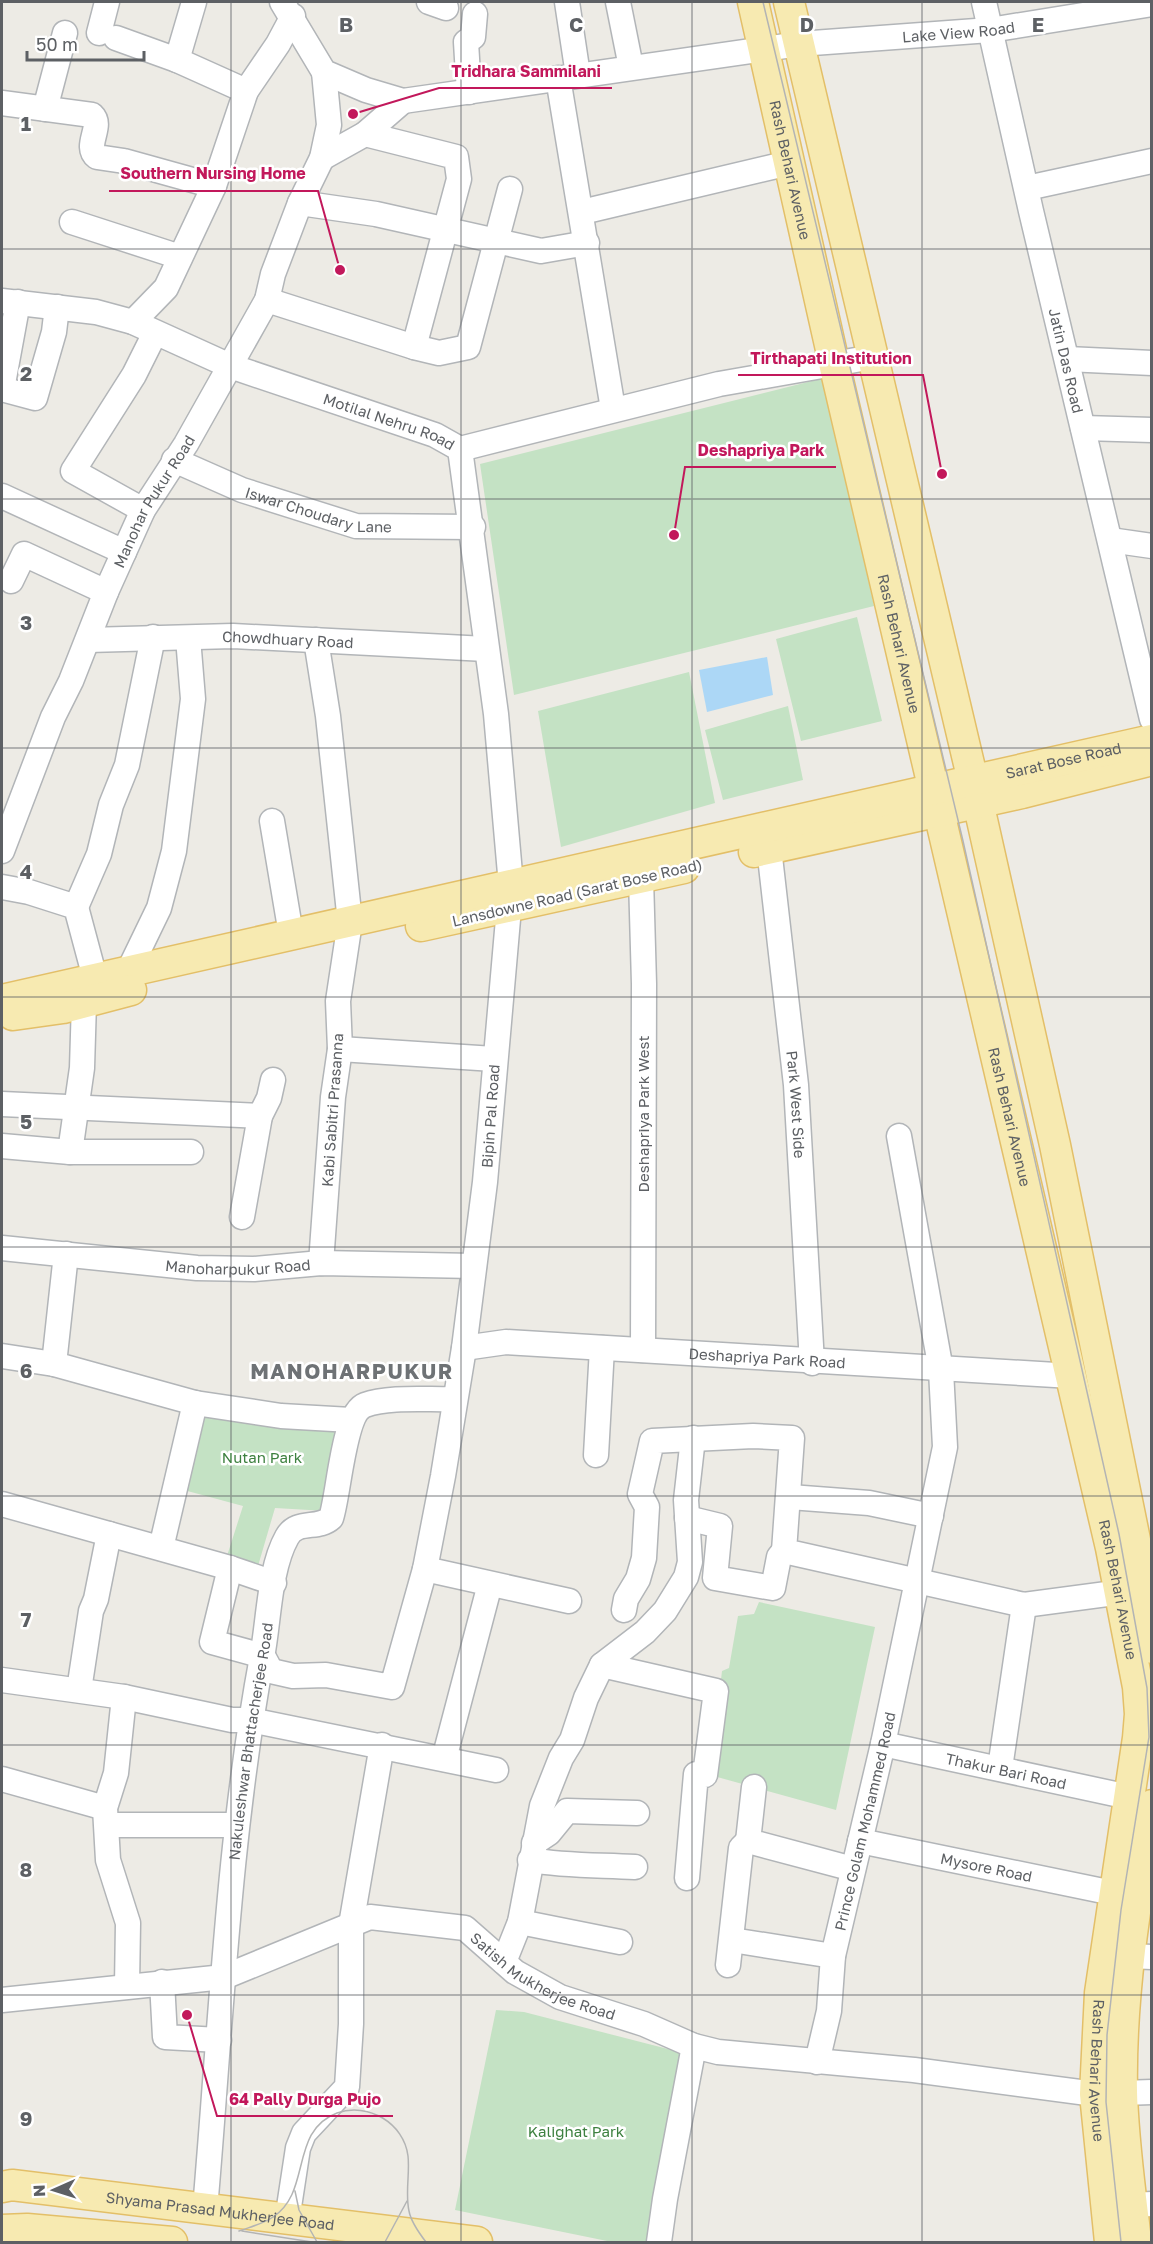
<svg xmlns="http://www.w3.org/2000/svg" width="1153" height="2244" font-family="'Golos Text',sans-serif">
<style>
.green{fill:#c4e2c4}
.water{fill:#acd7f6}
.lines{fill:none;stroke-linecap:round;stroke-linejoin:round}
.minor-casing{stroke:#b2b5b8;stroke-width:27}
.major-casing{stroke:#e3bf68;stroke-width:33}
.minor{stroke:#fff;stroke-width:24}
.major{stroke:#f7eab1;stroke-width:30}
.tram{stroke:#b3b4b4;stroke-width:1.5}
.grid{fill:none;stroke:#5d6064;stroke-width:1.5;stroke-opacity:0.55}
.labels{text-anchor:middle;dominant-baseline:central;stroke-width:5;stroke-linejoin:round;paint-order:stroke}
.street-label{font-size:15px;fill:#5d6064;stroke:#fff}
.park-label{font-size:15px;fill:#3e8140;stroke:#fff}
.district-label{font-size:21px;font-weight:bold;letter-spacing:1.5px;fill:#6e7275;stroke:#fff}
.grid-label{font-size:20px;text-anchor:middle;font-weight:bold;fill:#5d6064;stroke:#fff;stroke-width:5;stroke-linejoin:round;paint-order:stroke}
.leader{fill:none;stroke:#c2185b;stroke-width:2}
.callout-dot{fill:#c2185b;stroke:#fff;stroke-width:2}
.callout-label{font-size:16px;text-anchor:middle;font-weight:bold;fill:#c2185b;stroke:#fff;stroke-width:5;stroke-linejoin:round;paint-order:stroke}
</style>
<rect width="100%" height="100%" fill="#edebe5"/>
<path class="green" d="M824,378L874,606L514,695L480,464Z
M857,617L882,721L801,741L776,639Z
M689,672L715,803L561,847L538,711Z
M788,706L803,780L723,800L705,730Z
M191,1403L355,1419L343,1512L275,1508L258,1566L227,1556L243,1506L180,1489Z
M759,1602L875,1627L836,1810L710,1775L722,1671L729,1668L738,1616L754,1614Z
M496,2010L524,2012L699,2057L664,2242H612L455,2210Z"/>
<path class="water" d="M767,657L773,695L707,712L699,670Z"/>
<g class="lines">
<g class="minor-casing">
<g id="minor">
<path id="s1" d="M282,2L324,72L366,90L403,101L799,44L990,30L1152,4"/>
<path d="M429,2L446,8"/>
<path d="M567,2L578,75"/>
<path d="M618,2L631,67"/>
<path id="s2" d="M984,2L1031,211L1152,719"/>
<path d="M99,33L107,2"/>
<path d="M116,38L177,60L246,91"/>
<path d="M177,60L194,2"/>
<path d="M558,78L613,409"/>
<path d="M469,92L466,42L473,37L475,14"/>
<path d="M2,103L92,115C104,126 83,146 97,157L124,161L214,186"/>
<path d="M45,109L65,33"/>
<path d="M365,134L456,157L459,179L414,347L439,353L468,347L510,189"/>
<path d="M322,158L365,134L403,101"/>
<path d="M1027,188L1152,161"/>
<path d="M300,203L376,214L541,251L587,243"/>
<path d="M582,212L789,163"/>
<path d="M72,222L180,257"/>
<path d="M267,300L414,347"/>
<path id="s3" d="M2,301L96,312L133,322L230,366L435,435L460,449L496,714L511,885L485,1182L464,1348L443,1476L425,1569L392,1687L326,1675L293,1676L271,1671L263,1656L212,1642L230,1568"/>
<path d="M133,322L166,288L214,186L246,91L278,44L293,16"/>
<path d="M1067,359L1152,363"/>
<path d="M2,389L35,398L54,332L57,307"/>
<path d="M2,389L18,302"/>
<path d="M1083,428L1152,430"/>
<path d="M460,449L719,384L873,357"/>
<path id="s4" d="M174,460L242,490L356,526L473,527"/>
<path d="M2,496L124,552"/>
<path d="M143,510L73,471L134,375L155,333"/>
<path d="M1110,540L1152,546"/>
<path d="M11,581L24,554L106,592"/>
<path id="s5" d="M88,640L233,636L486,649"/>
<path d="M316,640L328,716L350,922L338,1001L340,1049L333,1097L321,1263"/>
<path d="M272,821L291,934"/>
<path id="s6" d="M769,848L796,1085L812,1363"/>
<path id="s7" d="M2,851L53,717L71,681L106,592L143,510L186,444L267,300L273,274L300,203L322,158L329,125L324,72"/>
<path d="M641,878L644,984L643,1350"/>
<path d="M2,887L29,892L76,907L95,978"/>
<path d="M76,907L99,854L111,805L127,765L153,637"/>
<path d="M129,970L159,908L174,851L193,699L188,638"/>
<path d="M340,1049L494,1059"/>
<path d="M2,1104L260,1116"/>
<path d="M2,1146L70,1152H191"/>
<path d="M70,1152L82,1068L84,1002"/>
<path d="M242,1217L260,1116L269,1098L273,1080"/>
<path id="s8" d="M2,1248L197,1268L254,1269L321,1263L474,1266"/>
<path d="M66,1254L54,1364L195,1403L281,1416L351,1420"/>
<path id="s9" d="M464,1348L506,1342L1072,1376"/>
<path d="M2,1356L54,1364"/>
<path d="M596,1455L602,1348"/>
<path d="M790,1497L869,1503L931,1516"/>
<path d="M2,1504L230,1568L274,1583"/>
<path d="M687,1518L720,1526L715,1578L773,1588L779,1557L784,1551"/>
<path d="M161,1548L195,1403"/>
<path d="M425,1569L569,1601"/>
<path d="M624,1610L626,1599L638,1579L644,1558L647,1507L640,1494L652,1441L753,1436L792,1438L784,1551L1024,1605L1137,1590"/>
<path d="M602,1665L716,1691L705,1775L696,1774L687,1878"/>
<path d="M2,1680L124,1697L232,1720H250L496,1770"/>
<path d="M79,1690L91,1611L96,1599L109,1534"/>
<path d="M124,1697L116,1773L105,1808L108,1860L128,1923L127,1986"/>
<path id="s10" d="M883,1744L1129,1797"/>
<path d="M444,1759L490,1584"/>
<path d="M1000,1768L1024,1605"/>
<path d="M2,1779L105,1808"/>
<path d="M754,1787L748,1841L853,1869"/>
<path d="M107,1825H236"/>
<path id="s11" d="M860,1841L1113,1893"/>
<path d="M534,1843L549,1833L567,1811L637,1813"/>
<path d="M530,1860C565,1866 600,1865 635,1867"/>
<path d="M520,1922L620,1942"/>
<path d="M732,1940L833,1956"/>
<path d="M1129,1956L1152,1957"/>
<path d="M504,1962L520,1922L542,1806L561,1758L572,1740L586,1698L602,1665L645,1632L665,1611L686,1577L690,1562L686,1500L693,1438"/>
<path d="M728,1965L741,1848L748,1841"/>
<path d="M162,1982L165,2037L219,2040"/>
<path id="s12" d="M2,2000L224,1977L370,1917L465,1928L515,1972L560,1997L644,2024L694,2046L718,2052L914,2070L1095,2094"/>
<path id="s13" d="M817,2062L829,2011L833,1956L883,1744L945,1447L941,1370L899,1136"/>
<path d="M1122,2093L1152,2092"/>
<path d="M1132,2205L1152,2204"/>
<path id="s14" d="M205,2209C221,2024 228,1840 262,1657C269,1621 269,1569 287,1537C297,1519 318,1530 331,1518C339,1495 343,1413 365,1405C389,1396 429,1400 454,1399"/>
<path d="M287,2220L298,2148L304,2133L347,2087L351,2024V1925L382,1745"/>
<path d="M659,2242L665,2199L694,2046"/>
</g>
</g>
<g class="major-casing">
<g id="major">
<path id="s15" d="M753,2L834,363L1111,1548L1138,1687L1140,1714L1138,1738L1100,1993L1095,2094L1110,2242"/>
<path d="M789,2L978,802L1055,1145L1135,1540L1152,1648"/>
<path d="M754,852L1022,793L1152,760"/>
<path d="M421,926L684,868"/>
<path id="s16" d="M2,1000L1152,740"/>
<path d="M13,1015L63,1008L131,990"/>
<path id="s17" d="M2,2187L12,2185L477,2242"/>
<path d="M2,2230L27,2229L172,2242"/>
<path d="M1136,2242C1131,2193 1123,2142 1122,2092C1120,1995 1136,1900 1152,1805"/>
</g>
</g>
<use href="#minor" class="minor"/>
<use href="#major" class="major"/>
<path class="tram" d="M763,2L963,841L1119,1534L1147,1688L1149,1737L1121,1910L1107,2035L1106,2102L1121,2242
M295,2191L299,2210L317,2242
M239,2231C250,2227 263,2224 273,2217C312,2192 289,2131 337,2113C368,2102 404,2123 408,2156C410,2174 405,2193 409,2211C411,2222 419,2233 426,2242
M242,2231L312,2242
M385,2242L407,2201"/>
</g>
<path class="grid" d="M231,2V2242M461,2V2242M692,2V2242M922,2V2242M2,249H1152M2,499H1152M2,748H1152M2,997H1152M2,1247H1152M2,1496H1152M2,1745H1152M2,1995H1152"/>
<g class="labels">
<g class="street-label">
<text stroke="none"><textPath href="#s1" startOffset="726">Lake View Road</textPath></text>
<text stroke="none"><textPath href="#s15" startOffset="172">Rash Behari Avenue</textPath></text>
<text stroke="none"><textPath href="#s2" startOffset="368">Jatin Das Road</textPath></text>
<text stroke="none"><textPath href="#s3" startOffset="408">Motilal Nehru Road</textPath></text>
<text stroke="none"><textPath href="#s7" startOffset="382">Manohar Pukur Road</textPath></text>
<text stroke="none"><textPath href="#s4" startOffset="154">Iswar Choudary Lane</textPath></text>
<text stroke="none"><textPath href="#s5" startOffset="200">Chowdhuary Road</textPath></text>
<text stroke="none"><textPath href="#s15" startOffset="658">Rash Behari Avenue</textPath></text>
<text stroke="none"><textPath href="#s16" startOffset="1088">Sarat Bose Road</textPath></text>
<text transform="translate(577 892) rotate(-13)">Lansdowne Road (Sarat Bose Road)</text>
<text stroke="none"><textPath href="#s6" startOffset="258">Park West Side</textPath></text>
<text transform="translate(332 1110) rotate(-86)">Kabi Sabitri Prasanna</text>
<text transform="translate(643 1114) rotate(-90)">Deshapriya Park West</text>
<text transform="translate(490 1116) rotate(-86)">Bipin Pal Road</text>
<text stroke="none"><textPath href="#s15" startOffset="1144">Rash Behari Avenue</textPath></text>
<text stroke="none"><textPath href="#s8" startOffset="237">Manoharpukur Road</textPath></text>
<text stroke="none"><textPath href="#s9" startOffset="304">Deshapriya Park Road</textPath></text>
<text stroke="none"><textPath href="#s15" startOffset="1629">Rash Behari Avenue</textPath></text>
<text stroke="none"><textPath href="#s14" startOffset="470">Nakuleshwar Bhattacherjee Road</textPath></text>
<text stroke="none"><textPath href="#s10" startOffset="126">Thakur Bari Road</textPath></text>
<text stroke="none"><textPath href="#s13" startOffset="246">Prince Golam Mohammed Road</textPath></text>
<text stroke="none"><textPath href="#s11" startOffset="129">Mysore Road</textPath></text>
<text stroke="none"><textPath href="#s12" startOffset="570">Satish Mukherjee Road</textPath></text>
<text stroke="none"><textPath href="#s15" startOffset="2115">Rash Behari Avenue</textPath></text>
<text stroke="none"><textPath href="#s17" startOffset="220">Shyama Prasad Mukherjee Road</textPath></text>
</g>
<g class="park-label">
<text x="262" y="1457">Nutan Park</text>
<text x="576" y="2131">Kalighat Park</text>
</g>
<g class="district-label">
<text x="352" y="1371">MANOHARPUKUR</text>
</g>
</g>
<g class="grid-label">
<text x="346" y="32">B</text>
<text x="576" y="32">C</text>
<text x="807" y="32">D</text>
<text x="1038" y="32">E</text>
<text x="26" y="131">1</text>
<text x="26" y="381">2</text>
<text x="26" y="630">3</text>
<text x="26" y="879">4</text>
<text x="26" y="1129">5</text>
<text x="26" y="1378">6</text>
<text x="26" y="1627">7</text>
<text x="26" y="1877">8</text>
<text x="26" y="2126">9</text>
</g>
<path class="leader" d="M353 114L439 88H612M340 270L318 191H109M942 474L923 375H738M674 535L685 467H836M187 2015L217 2116H393"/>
<g class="callout-dot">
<circle cx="353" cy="114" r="6"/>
<circle cx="340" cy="270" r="6"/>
<circle cx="942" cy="474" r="6"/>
<circle cx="674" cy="535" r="6"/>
<circle cx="187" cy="2015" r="6"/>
</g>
<g class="callout-label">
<text x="526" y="77">Tridhara Sammilani</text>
<text x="213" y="179">Southern Nursing Home</text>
<text x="831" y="364">Tirthapati Institution</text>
<text x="761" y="456">Deshapriya Park</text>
<text x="305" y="2105">64 Pally Durga Pujo</text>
</g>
<rect width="1153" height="2244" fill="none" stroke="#5d6064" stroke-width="6"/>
<g transform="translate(54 2190) rotate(267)" stroke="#ffffff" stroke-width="4.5" paint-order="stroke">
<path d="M0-4.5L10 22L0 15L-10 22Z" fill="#5d6064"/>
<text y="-9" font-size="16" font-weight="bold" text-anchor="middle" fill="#5d6064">N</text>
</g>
<path d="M27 51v9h117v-9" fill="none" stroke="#5d6064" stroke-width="3"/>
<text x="36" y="51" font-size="18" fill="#5d6064" stroke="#ffffff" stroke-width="4.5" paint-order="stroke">50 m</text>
</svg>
